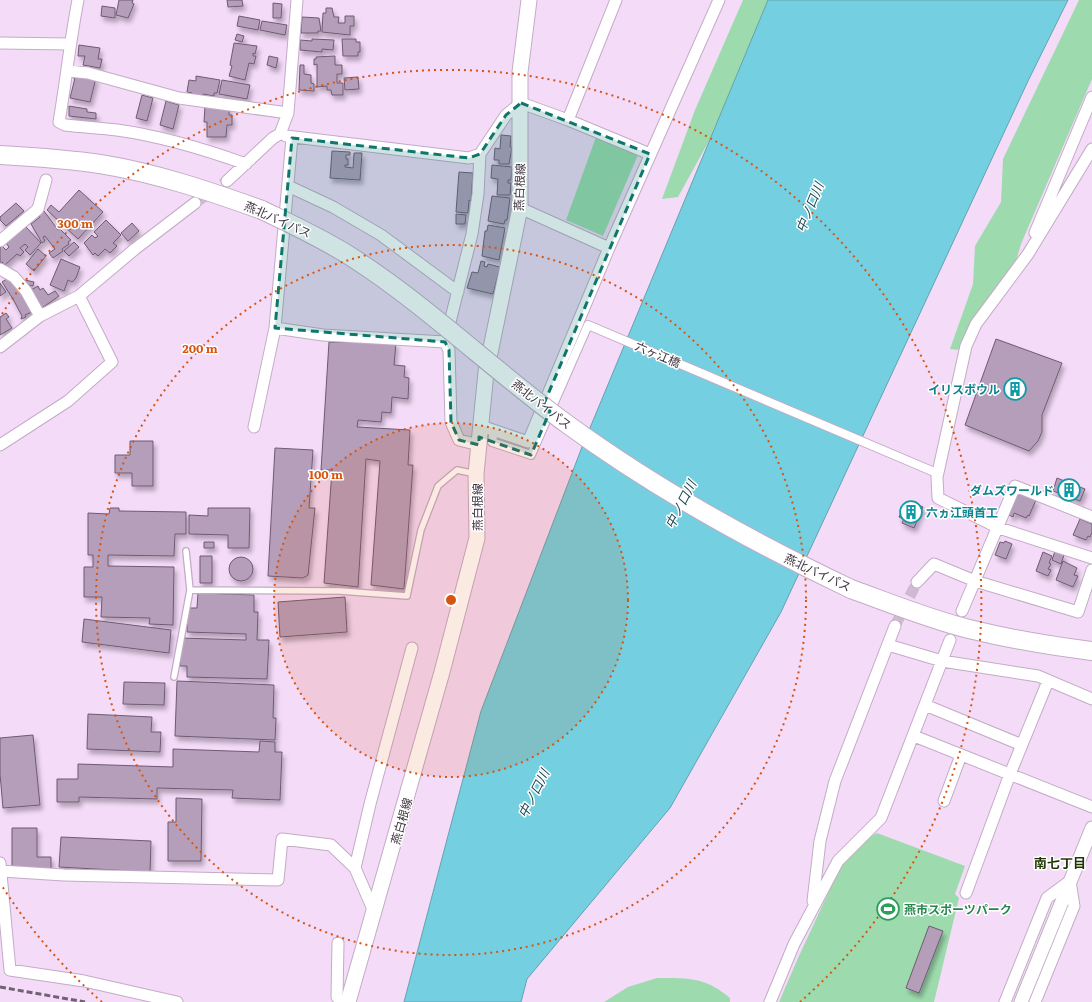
<svg xmlns="http://www.w3.org/2000/svg" width="1092" height="1002" font-family="Literata,'Noto Sans JP',serif">
<style>
.green{fill:#9ddbae}
.water{fill:#74d0e0;stroke:#64a2b0}
.building{fill:#b59eb9;stroke:#6f5a73;filter:url(#shadow)}
.lines{fill:none;stroke-linecap:round;stroke-linejoin:round}
.minor-tunnel{stroke:#d0bad3;stroke-width:11;stroke-dasharray:11 5.5;stroke-linecap:butt}
.service-casing{stroke:#c3abc6;stroke-width:8}
.pedestrian-casing{stroke:#c3abc6;stroke-width:10}
.minor-casing{stroke:#c3abc6;stroke-width:13}
.tertiary-casing{stroke:#c3abc6;stroke-width:15}
.secondary-casing{stroke:#c3abc6;stroke-width:17}
.trunk-casing{stroke:#c3abc6;stroke-width:20}
.service{stroke:#fff;stroke-width:5.5}
.pedestrian{stroke:#fff;stroke-width:8}
.minor{stroke:#fff;stroke-width:11}
.tertiary{stroke:#fff;stroke-width:13}
.secondary{stroke:#fff;stroke-width:15}
.trunk{stroke:#fff;stroke-width:18}
.rail{stroke:#706272;stroke-width:3;stroke-dasharray:6 3;stroke-linecap:butt}
.trunk-bridge-casing{stroke:#c3abc6;stroke-width:20;stroke-linecap:butt}
.trunk-bridge{stroke:#fff;stroke-width:18}
.marked{fill:#0f766e;fill-opacity:0.2;stroke:#0f766e;stroke-width:3;stroke-dasharray:8 5;stroke-linejoin:round}
.ring{fill:none;stroke:#d75511;stroke-width:2;stroke-dasharray:2 4}
.labels{text-anchor:middle;dominant-baseline:central;stroke-width:3;stroke-linejoin:round;paint-order:stroke}
.street-label{font-size:12px;fill:#3f3540;stroke:#fff}
.culture-label{font-size:12px;font-weight:bold;fill:#0d838f;stroke:#fff;text-anchor:end}
.leisure-label{font-size:12px;font-weight:bold;fill:#27864d;stroke:#fff;text-anchor:start}
.water-label{font-size:13px;font-style:italic;fill:#1b464d;stroke:#fff}
.neighbourhood-label{font-size:13px;font-weight:bold;fill:#1f3501;stroke:#fff}
.centre{fill:#d75511;stroke:#fff;stroke-width:2}
.ring-label{font-size:12px;text-anchor:middle;font-weight:bold;fill:#d75511;stroke:#fff;stroke-width:3;stroke-linejoin:round;paint-order:stroke}
</style>
<defs>
<filter id="shadow"><feDropShadow dx="2.5" dy="4.5" stdDeviation="2" flood-color="#0004"/></filter>
</defs>
<rect width="100%" height="100%" fill="#f4dbf8"/>
<path class="green" d="M743,0H775L731,101L678,197L662,199L695,110Z
M1079,0H1092V79L1021,244L1016,261L972,321L958,350L950,349L973,284L975,246L1001,202L1003,159Z
M596,137L638,155L603,236L566,220Z
M877,833L965,866L955,894L959,898L934,1002H779L798,958L838,872L846,858L865,840Z
M657,978C689,978 705,977 730,998V1002H604L628,987Z"/>
<path class="water" d="M768,0H1068L1028,81L781,612L670,808L527,979L521,1002H404L481,711L582,447Z"/>
<path class="building" d="M119,0H133L132,3L134,4L128,18L116,15Z
M227,0H242L243,6L228,7Z
M273,3L282,4L281,18H273Z
M102,6L115,8V18L101,16Z
M326,8H332L334,17H339L338,23H345V16H354V26H350V35L322,32L323,13H326Z
M239,16L260,20L258,30L237,26Z
M302,17L319,18L321,31H318V33H301Z
M262,21L287,25L285,35L260,30Z
M237,34L244,36L242,42L235,40Z
M312,39L334,40L333,50L322,49V52L300,50V40L312,41Z
M342,39H356V42H360V52H358V56H343Z
M234,43L257,46L255,54L253,53V56H256L254,64L249,63L245,80L229,76L232,66L230,65Z
M79,45L100,48L98,59H102L100,68L83,65L85,56H78Z
M269,56L278,58L276,68L267,65Z
M335,56V65H342V74H337V83H343V95H332L331,90H327V86L317,87V64L314,65V59H316V57Z
M300,65H304V74L311,75V83L314,84V91L299,90Z
M74,73L96,78L90,102L70,98L75,78H73Z
M196,76L220,80L217,93H214V96L203,94L202,97L191,95L192,93L187,92L189,80L196,81Z
M358,77L359,89L345,90L344,78Z
M222,80L250,85L247,99L219,94Z
M142,95L153,98L147,121L136,118Z
M166,101L179,105L173,129L160,125Z
M69,106L87,109V112L96,113V119L69,116Z
M205,106H229V115H232V125H227L226,137H207V122H204Z
M501,135L511,136L510,147H512L509,164H499V160H494L495,148L500,149Z
M332,151L350,152V155H346V159H348V165H345V167L353,168L354,153H362L360,180L330,178Z
M492,165L512,167L511,180H508V183H511L510,195H497L498,179L491,178Z
M459,172L473,173L471,201L469,200L468,213L456,212Z
M79,190L103,212L78,239L47,210L51,205L59,212Z
M492,196L510,198L507,220H505L504,224L488,221Z
M16,203L24,211L6,226L0,220V217Z
M44,211L58,230L60,229L71,240L68,242L69,244L62,249L63,251L53,258L49,253L55,249L45,236L43,237L45,241L42,243L31,224L40,217L39,215Z
M456,214L466,215L465,224H456Z
M106,220L121,235L113,243L117,246L110,253L105,249L98,256L95,253L93,255L84,243L92,235L95,238L98,236L94,232Z
M132,223L139,231L128,241L121,233Z
M488,225L505,228L499,260L482,256L485,231H487Z
M26,227L41,243L30,255L25,250L28,247L25,244L20,248L24,252L20,256L17,254L5,265L2,262L0,263V248L2,246L6,250L9,247L6,243Z
M74,242L79,247L69,256L64,251Z
M38,249L46,256L34,271L26,264Z
M61,259L80,267L76,278L72,282L68,280L64,291L50,285Z
M481,261L485,262L484,266L487,267L488,264L500,267L493,294L467,288L472,272L478,273Z
M8,278L27,299L32,312L25,315L26,317L21,319L22,316L13,299L2,282Z
M25,280L34,282L33,286L24,284Z
M0,283L6,292L0,296Z
M38,286L40,290L43,288L48,295L55,291L59,296L42,308L31,290Z
M6,313L9,317L6,319L12,328L0,335V317Z
M996,339L1062,363L1042,415V432L1038,441L1029,451L965,425Z
M329,342L396,343L394,365L405,366L404,377L409,378L408,399L392,397L391,413L382,412L381,422L358,420L357,427L410,430L408,465H413L404,589L371,585L380,461L366,459L358,587L324,583L332,470H321Z
M130,441H153V486H132V473H115V455H130Z
M275,448L313,450L309,508H315L308,575L303,578L268,576Z
M1057,478L1085,489L1080,501L1053,491Z
M1018,493L1036,500L1029,516L1028,515L1026,518L1014,513L1013,517L1009,515Z
M912,502L923,507L914,528L902,523L904,519L899,517L905,504L910,507Z
M110,508H119V511L186,512V534H175L174,556L108,555V566L174,567L173,625L149,624L150,618L101,617L102,597H84V567H93V555H88V513L109,514Z
M208,508H250L249,548H228V535L189,534V515L208,516Z
M1080,519L1092,524V533L1090,537L1088,536L1086,540L1073,535Z
M1005,541L1012,544L1006,559L995,555L1000,542L1004,543Z
M204,542H214V548H204Z
M1055,551L1064,555L1061,564L1052,560Z
M1043,552L1052,556L1049,563L1051,564L1048,569L1051,570L1048,576L1036,571Z
M200,556H212V583H200Z
M229 569a12 12 0 1 1 24 0a12 12 0 1 1-24 0Z
M1063,561L1077,568L1074,575L1078,576L1073,587L1056,580Z
M198,593L254,595V612H258L257,640H269L267,679L187,677V666H180L181,638L246,640V634L187,632L188,608H197Z
M345,597L347,632L280,637L278,602Z
M84,619L171,630L169,653L82,642Z
M177,681L274,685L273,718H276L275,740L175,736Z
M124,682L165,683L164,705L123,704Z
M88,714L152,717L151,732H161L160,752L87,749Z
M33,735L40,805L3,808L0,774V738Z
M260,741L275,742V752H282L280,800L232,798L233,790L157,788V799L79,797V802H57V779H78V764L173,767V749L259,752Z
M176,798L202,799L201,861H168V822H176Z
M12,828H37V857H51V869H12Z
M61,837L151,841L150,872L59,867Z
M929,926L943,931L919,993L906,988Z"/>
<g class="lines">
<path class="minor-tunnel" d="M195,203L227,181
M895,626L917,582"/>
<g class="service-casing">
<path id="service" d="M190,590L340,591L407,596L421,530L438,486L457,470L476,474
M174,677L190,590L186,551"/>
</g>
<g class="pedestrian-casing">
<path id="pedestrian" d="M494,430L492,442L531,455L588,325L939,474"/>
</g>
<g class="minor-casing">
<path id="minor" d="M78,0C70,41 66,81 59,122L65,125C82,127 100,128 117,130C161,136 204,149 246,164
M0,43L69,44
M68,71L88,73L179,98L288,113
M568,120L616,0
M286,136L469,158L480,154
M1092,149L1028,254L976,324L966,346L937,477L938,498L999,528L1092,558
M227,181L273,138L280,134L288,113L297,0
M288,186L333,207L381,235L458,292
M520,208L609,248
M1035,233L1092,97
M0,241L38,209L46,180
M0,269L14,277L26,291L40,316
M275,328L323,335L445,342
M0,347L40,316L79,296L135,249L195,203
M481,426L528,442L609,248L719,0
M254,427L275,328L292,138
M0,445L68,401L112,362L79,296
M479,445L459,440L451,422L449,350L445,342L472,234L478,194L480,154L506,115L521,103L568,120L650,154
M917,582L934,564L975,581L1078,612L1092,570
M962,611L1015,486L1092,517
M888,645L942,661L1038,676L1092,699
M925,705L1022,745
M914,736L1092,807
M944,801L961,755
M0,863L10,970L84,981L177,1002
M355,868L370,804L412,648
M1,871L64,875L278,880L282,839L331,845L355,868L375,914
M966,893L1010,774L1048,681
M813,901L820,841L835,781L895,626
M338,943L337,997L342,1002
M770,1002L794,944L838,861L881,818L950,640
M1005,1002L1047,898L1070,881L1074,906L1035,1002"/>
</g>
<g class="tertiary-casing">
<path id="tertiary" d="M1021,1002L1092,828"/>
</g>
<g class="secondary-casing">
<path id="secondary" d="M348,1002L442,672L477,538L476,474L486,372L520,208V72L529,0"/>
</g>
<g class="trunk-casing">
<path id="trunk" d="M0,155C34,157 67,159 100,164C156,173 209,191 262,210
M851,589C890,603 929,619 969,629C1010,639 1051,646 1092,651"/>
</g>
<use href="#service" class="service"/>
<use href="#pedestrian" class="pedestrian"/>
<use href="#minor" class="minor"/>
<use href="#tertiary" class="tertiary"/>
<use href="#secondary" class="secondary"/>
<use href="#trunk" class="trunk"/>
<path class="rail" d="M0,987L85,1002"/>
<g class="trunk-bridge-casing">
<path id="trunk-bridge" d="M262,210C293,225 324,239 353,258C429,307 494,371 567,424C656,489 752,542 851,589"/>
</g>
<use href="#trunk-bridge" class="trunk-bridge"/>
</g>
<path class="marked" d="M521,103L650,154L543,406L550,411L531,455L479,437V445L459,440L451,422L449,350L445,342L275,328L292,138L469,158L480,154L506,115Z"/>
<circle cx="451" cy="600" r="177" fill="#d75511" fill-opacity=".12"/>
<g class="ring">
<circle cx="451" cy="600" r="177"/>
<circle cx="451" cy="600" r="355"/>
<path d="M102 1002A532 532 0 0 1 2 886M2 314A532 532 0 1 1 800 1002"/>
</g>
<defs>
<g id="building-ring" transform="scale(1.15)"><circle r="9.5" fill="#fff" stroke="#0f9aa8" stroke-width="1.5"/><path d="M-4-6H4V6H1V3H-1V6H-4ZM-2.5-4.3h1.7v1.8h-1.7ZM.8-4.3h1.7v1.8H.8ZM-2.5-1h1.7V.8h-1.7ZM.8-1h1.7V.8H.8Z" fill="#0f9aa8"/></g>
<g id="stadium-ring" transform="scale(1.15)"><circle r="9.5" fill="#fff" stroke="#2e9e5b" stroke-width="1.5"/><path d="M0-5a6.5 5 0 1 0 0 10a6.5 5 0 1 0 0-10ZM-3.5-1.8h7v3.6h-7Z" fill="#2e9e5b"/></g>
</defs>
<g fill-rule="evenodd">
<use href="#building-ring" x="1015" y="389"/>
<use href="#building-ring" x="1069" y="490"/>
<use href="#building-ring" x="911" y="512"/>
<use href="#stadium-ring" x="888" y="909"/>
</g>
<g class="labels">
<g class="street-label">
<text transform="translate(519 187) rotate(-88)">燕白根線</text>
<text transform="translate(278 219) rotate(24)">燕北バイパス</text>
<text transform="translate(658 354) rotate(23)">六ヶ江橋</text>
<text transform="translate(542 404) rotate(38)">燕北バイパス</text>
<text transform="translate(477 507) rotate(-90)">燕白根線</text>
<text transform="translate(818 572) rotate(25)">燕北バイパス</text>
<text transform="translate(401 821) rotate(-74)">燕白根線</text>
</g>
<g class="culture-label">
<text x="1000" y="389">イリスボウル</text>
<text x="1054" y="490">ダムズワールド</text>
<text x="926" y="512" text-anchor="start">六ヵ江頭首工</text>
</g>
<g class="leisure-label">
<text x="904" y="909">燕市スポーツパーク</text>
</g>
<g class="water-label">
<text transform="translate(809 207) rotate(-68)">中ノ口川</text>
<text transform="translate(680 504) rotate(-63)">中ノ口川</text>
<text transform="translate(533 793) rotate(-63)">中ノ口川</text>
</g>
<g class="neighbourhood-label">
<text x="1060" y="862">南七丁目</text>
</g>
</g>
<circle cx="451" cy="600" r="6" class="centre"/>
<g class="ring-label">
<text x="75" y="228">300 m</text>
<text x="200" y="353">200 m</text>
<text x="326" y="479">100 m</text>
</g>
</svg>
